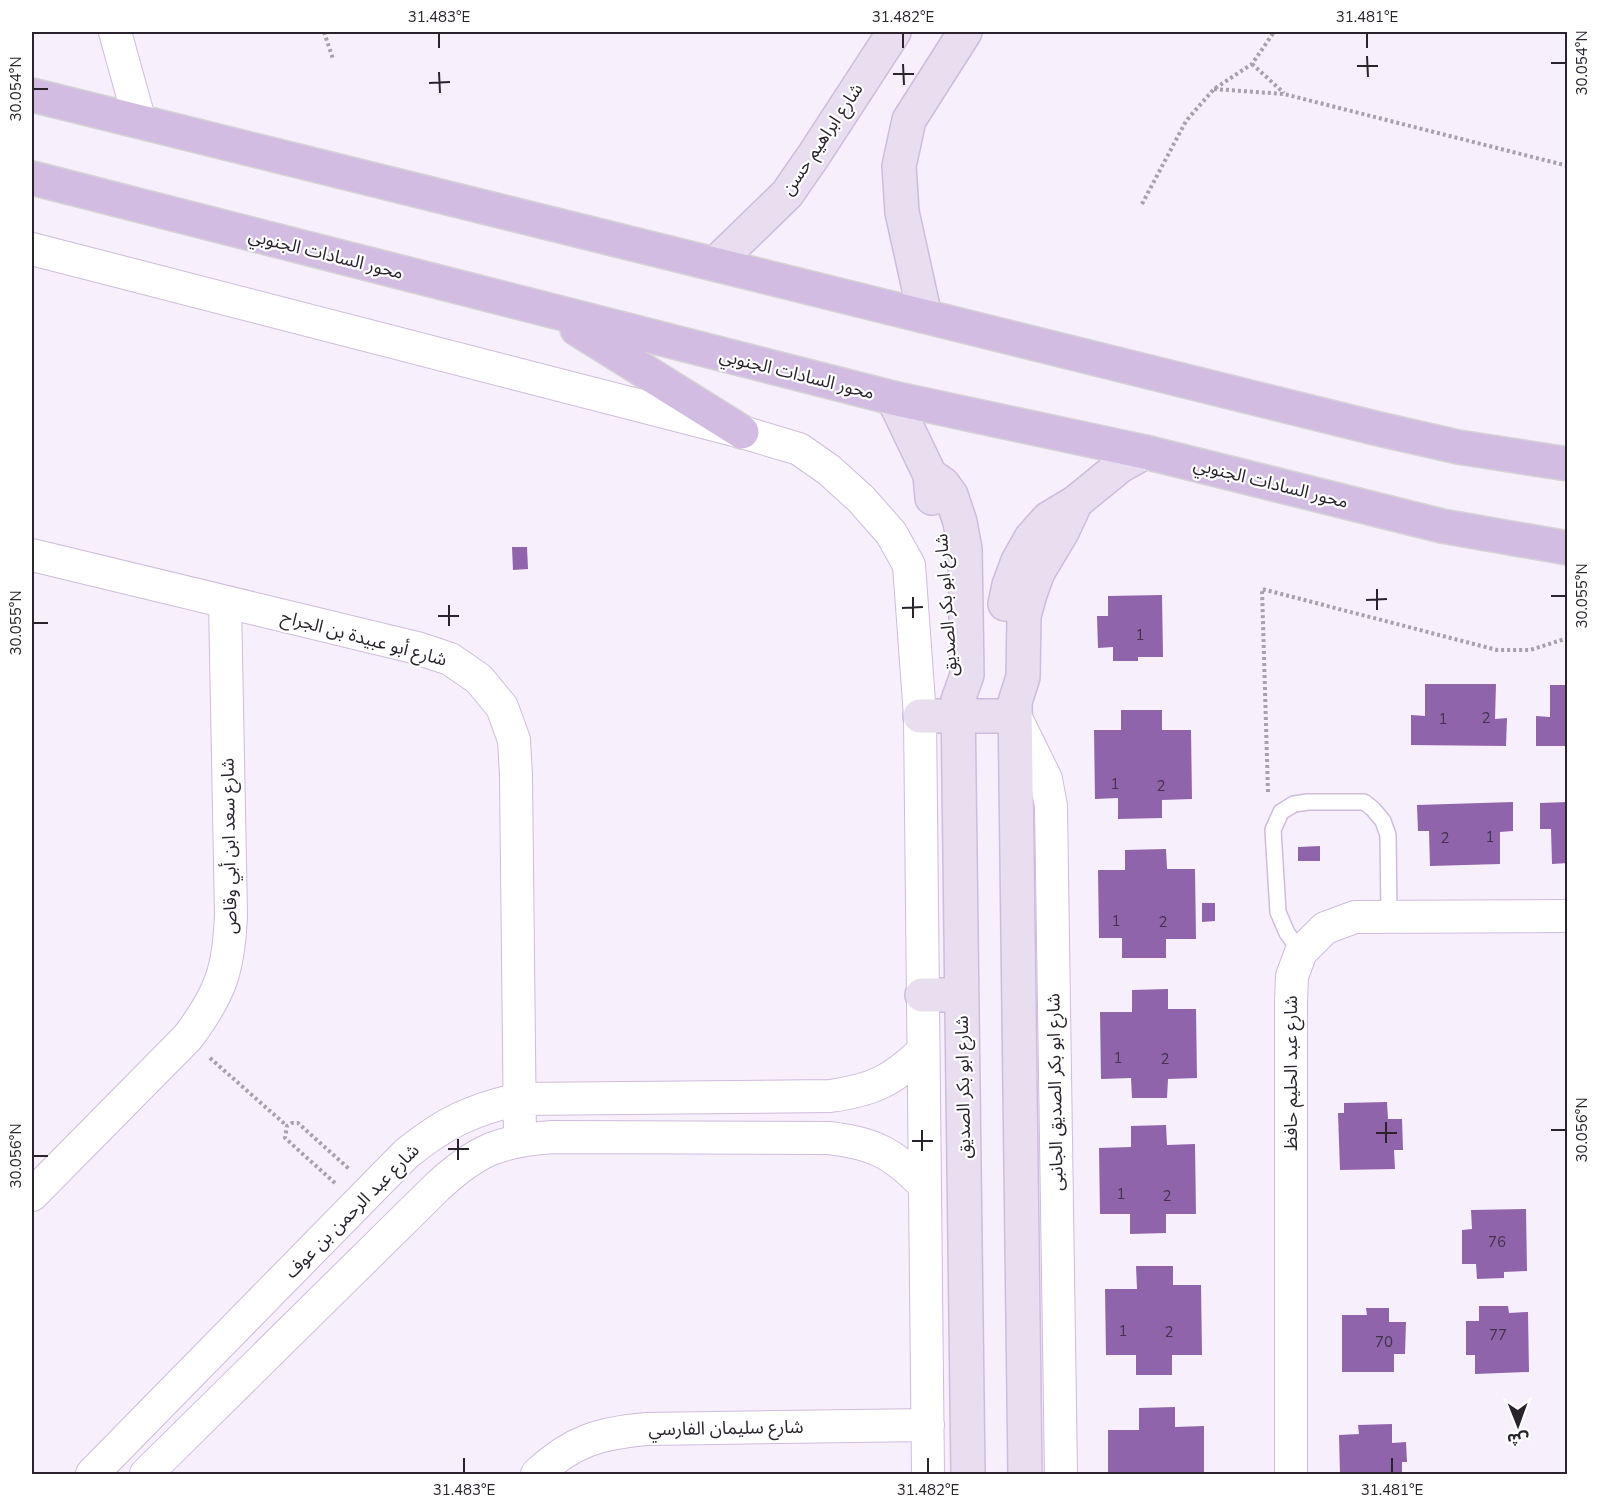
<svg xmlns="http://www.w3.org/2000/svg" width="1599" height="1506" font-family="'Nunito Sans','Noto Sans Arabic',sans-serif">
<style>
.building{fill:#8f64aa}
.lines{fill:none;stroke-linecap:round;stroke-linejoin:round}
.lane-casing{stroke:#cfbcdc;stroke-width:18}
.street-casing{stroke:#cfbcdc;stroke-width:34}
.secondary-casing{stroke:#cfbcdc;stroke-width:36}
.primary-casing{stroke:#d4d3d5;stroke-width:36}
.path{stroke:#a8a0ad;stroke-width:4;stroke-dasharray:3 3;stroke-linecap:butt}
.lane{stroke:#fff;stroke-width:15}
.street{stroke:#fff;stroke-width:32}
.secondary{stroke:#e9ddf0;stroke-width:33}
.primary{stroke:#d3bce2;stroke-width:33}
.ticks{fill:none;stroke:#2a232e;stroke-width:2}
.labels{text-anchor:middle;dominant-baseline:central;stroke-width:4.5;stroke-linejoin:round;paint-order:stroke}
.number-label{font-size:15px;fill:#43334d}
.street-label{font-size:18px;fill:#2a232e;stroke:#fff}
.neatline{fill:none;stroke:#2a232e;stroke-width:2}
.ticks-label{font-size:15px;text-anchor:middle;fill:#2a232e}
</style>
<rect width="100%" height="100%" fill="#f7effc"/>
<path class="building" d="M512,547H527L528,569L513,570Z
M1162,595L1163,657H1138V661H1113V647L1098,648L1097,616H1108V596Z
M1425,684H1496L1495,719L1507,718L1506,746L1411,745V715L1425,716Z
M1550,685H1568V746H1536V716L1550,717Z
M1121,710H1162V730H1191L1192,799L1162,800V818L1118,819V798L1095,799L1094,730H1121Z
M1513,802V831L1500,832V864L1430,866L1429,831H1418L1417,805Z
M1568,802V863L1552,864L1551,829H1540V803Z
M1320,846V861H1298V847Z
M1166,849L1167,869H1195L1196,939H1166V958H1122V938H1099L1098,870H1125V850Z
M1202,903H1215V921L1202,922Z
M1168,989V1009H1196L1197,1078L1168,1079L1167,1098H1132L1131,1078L1101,1079L1100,1012H1132V990Z
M1387,1102L1388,1119H1402L1403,1150H1394L1395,1169L1340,1170L1338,1113H1344V1103Z
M1166,1125L1167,1145L1195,1144L1196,1214H1166V1233L1130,1234V1214H1100L1099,1148L1131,1147V1126Z
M1526,1209L1527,1271L1504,1272V1278L1477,1279L1476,1264H1462V1230L1472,1229L1471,1210Z
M1136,1266H1173V1285H1201L1202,1355H1172V1375H1136V1355H1106L1105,1289H1137Z
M1479,1306H1508L1509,1313L1528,1312L1529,1372L1475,1374V1355H1466V1321H1479Z
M1366,1308H1389V1322H1406L1405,1354H1394V1372H1342V1315H1367Z
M1175,1407V1427L1204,1426V1474H1108V1430H1139V1408Z
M1392,1424V1443L1406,1442L1407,1462H1402V1474H1340L1339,1435L1359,1434L1358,1425Z"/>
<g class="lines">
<g class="lane-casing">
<path id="lane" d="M1301,952L1287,933L1278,912L1273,830L1281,812L1294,804L1308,802H1364L1373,809L1383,821L1388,835L1389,916"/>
</g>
<g class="street-casing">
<path id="street" d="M115,32L140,122
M32,249L742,432L799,449L829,470L861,499L891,533L909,565L920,716L928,1474
M32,555L417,648L450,659L479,679L502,707L514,740L516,775L520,1139
M1015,716L1046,779L1051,806L1061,1474
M32,1195L188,1037C221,993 229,969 231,914L225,602
M92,1474L406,1154C444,1123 471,1110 519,1099L830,1096C873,1090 892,1081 923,1051
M146,1474L437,1187C477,1150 499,1141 553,1137L829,1138C873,1143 893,1153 924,1185
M537,1474C572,1441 600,1433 647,1429L928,1425
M1291,1474V1002L1292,976L1301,952L1325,928L1355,917L1568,916"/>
</g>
<g class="secondary-casing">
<path id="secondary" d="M715,264L787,194L814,155L894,32
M925,316L902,212L899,166L909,120L965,32
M893,398L930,475L932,498
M930,475L943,484L951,495L960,522L965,549L967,675L958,700L968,1474
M1005,604L1009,585L1018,561L1031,538L1048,519L1076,502L1120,466L1145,452
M920,716H1015
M922,995H962
M1025,1474L1015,702L1023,677L1024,616L1030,594L1038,572L1062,532L1076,502"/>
</g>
<g class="primary-casing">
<path id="primary" d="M32,95L1379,429L1458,447L1568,464
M32,178L893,398L1145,452L1442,526L1568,548
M577,329L742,432"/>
</g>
<path class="path" d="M324,32L333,59
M1252,64L1284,93
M1214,89L1284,94L1568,166
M1142,204L1186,121L1214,89L1252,64L1274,32
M1268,792L1262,589L1497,650H1530L1568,638
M210,1058L287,1126
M335,1183L285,1138L287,1126L292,1123H298L349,1169"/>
<use href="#lane" class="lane"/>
<use href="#street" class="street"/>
<use href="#secondary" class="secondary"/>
<use href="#primary" class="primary"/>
</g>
<path class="ticks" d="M439,33V48M903,33V48M1367,33V48M1367,56L1368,77M1551,63H1566M903,64L904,85M1357,66H1378M439,72L440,93M893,74H914M429,83L450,82M33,89H48M1377,589V610M1551,596H1566M913,597V618M1366,600L1387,599M449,605V626M902,608L923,607M438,616H459M33,623H48M1386,1122V1143M922,1130V1151M1551,1130H1566M1376,1133H1397M458,1139V1160M912,1141H933M448,1149H469M33,1156H48M464,1458V1473M928,1458V1473M1392,1458V1473"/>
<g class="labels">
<g class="number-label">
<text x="1140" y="635">1</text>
<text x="1486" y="718">2</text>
<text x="1443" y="719">1</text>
<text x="1115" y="784">1</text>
<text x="1161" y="786">2</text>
<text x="1490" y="837">1</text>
<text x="1445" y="838">2</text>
<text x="1116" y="921">1</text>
<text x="1163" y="922">2</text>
<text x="1118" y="1058">1</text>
<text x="1165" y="1059">2</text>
<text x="1121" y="1194">1</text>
<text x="1167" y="1196">2</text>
<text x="1497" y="1242">76</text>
<text x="1123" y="1331">1</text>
<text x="1169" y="1332">2</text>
<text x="1498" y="1335">77</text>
<text x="1384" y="1342">70</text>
</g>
<g class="street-label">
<text transform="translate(822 139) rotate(-56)">شارع ابراهيم حسن</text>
<text transform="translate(326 254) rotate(14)">محور السادات الجنوبي</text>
<text transform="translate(797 374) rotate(14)">محور السادات الجنوبي</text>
<text transform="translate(1271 483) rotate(14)">محور السادات الجنوبي</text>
<text transform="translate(946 605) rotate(-94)">شارع ابو بكر الصديق</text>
<text transform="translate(364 638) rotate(15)">شارع أبو عبيدة بن الجراح</text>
<text transform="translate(229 846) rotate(-91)">شارع سعد ابن أبي وقاص</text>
<text transform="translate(1291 1073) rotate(-90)">شارع عبد الحليم حافظ</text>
<text transform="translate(963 1087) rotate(-91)">شارع ابو بكر الصديق</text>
<text transform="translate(1055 1092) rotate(-91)">شارع ابو بكر الصديق الجانبى</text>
<text transform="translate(352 1211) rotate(-45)">شارع عبد الرحمن بن عوف</text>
<text transform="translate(726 1428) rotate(-1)">شارع سليمان الفارسي</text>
</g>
</g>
<rect width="1599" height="1506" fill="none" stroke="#ffffff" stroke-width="66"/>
<g transform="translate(1518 1425) rotate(179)" stroke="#ffffff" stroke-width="4.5" paint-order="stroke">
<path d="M0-4.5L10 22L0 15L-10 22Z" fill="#2a232e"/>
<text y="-9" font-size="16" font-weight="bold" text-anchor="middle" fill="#2a232e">ش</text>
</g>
<rect x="33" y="33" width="1533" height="1440" class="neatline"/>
<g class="ticks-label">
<text x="439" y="22">31.483°E</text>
<text x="903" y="22">31.482°E</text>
<text x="1367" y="22">31.481°E</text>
<text transform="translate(1582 63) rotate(-90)" y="5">30.054°N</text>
<text transform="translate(16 89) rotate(-90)" y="5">30.054°N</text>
<text transform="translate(1582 596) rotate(-90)" y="5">30.055°N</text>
<text transform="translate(16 623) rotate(-90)" y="5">30.055°N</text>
<text transform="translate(1582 1130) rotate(-90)" y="5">30.056°N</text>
<text transform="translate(16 1156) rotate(-90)" y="5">30.056°N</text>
<text x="464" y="1495">31.483°E</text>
<text x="928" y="1495">31.482°E</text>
<text x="1392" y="1495">31.481°E</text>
</g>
</svg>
